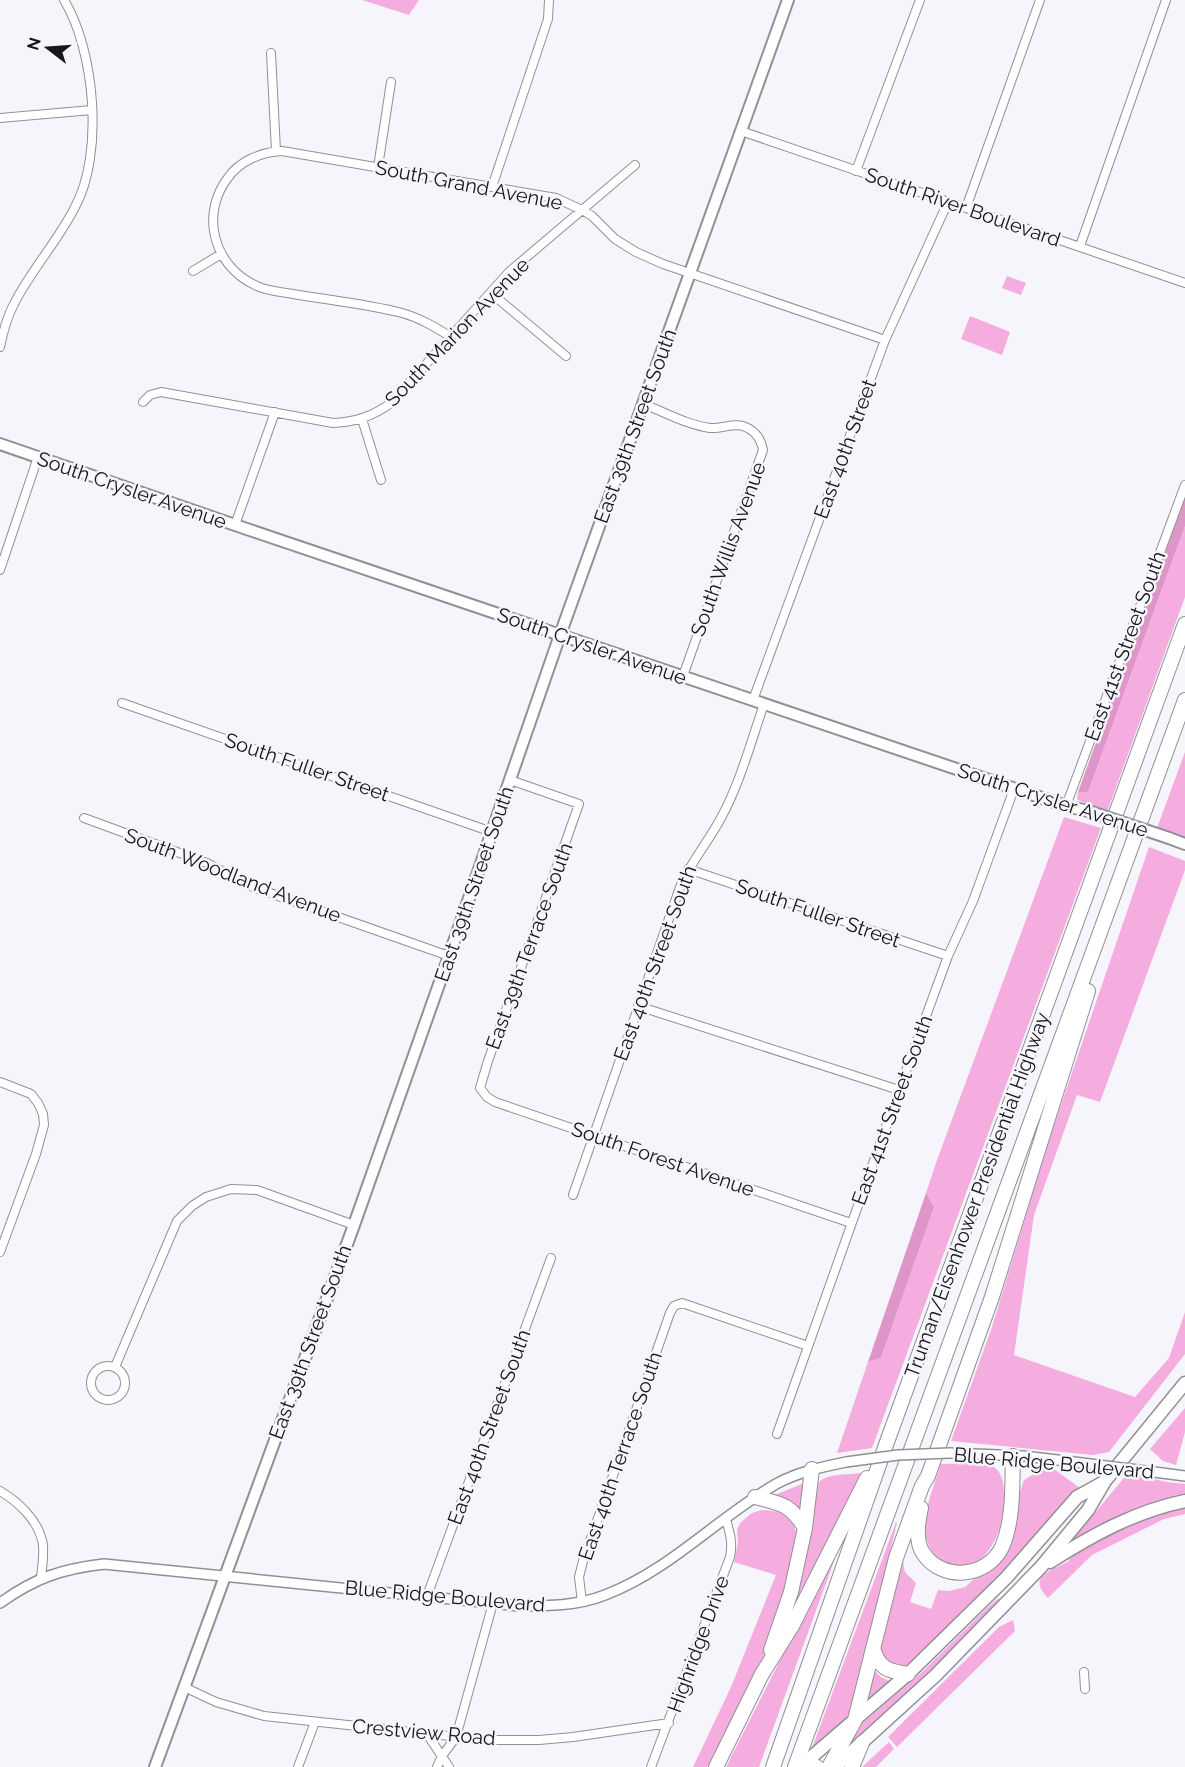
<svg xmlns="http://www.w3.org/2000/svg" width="1185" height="1767" font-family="Raleway,sans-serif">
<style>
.green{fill:#f5acdf}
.forest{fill:#de96c8}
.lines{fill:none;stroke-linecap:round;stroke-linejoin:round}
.minor-casing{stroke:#909095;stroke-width:10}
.tertiary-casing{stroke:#909095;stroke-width:12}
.secondary-casing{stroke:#909095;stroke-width:14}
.primary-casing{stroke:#909095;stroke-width:15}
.motorway-casing{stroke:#909095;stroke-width:16}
.minor{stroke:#fff;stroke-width:8}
.tertiary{stroke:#fff;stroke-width:9}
.secondary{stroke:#fff;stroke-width:10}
.primary{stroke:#fff;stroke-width:12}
.motorway{stroke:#fff;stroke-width:14}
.tertiary-bridge-casing{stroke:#909095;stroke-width:12;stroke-linecap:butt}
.secondary-bridge-casing{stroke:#909095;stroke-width:14;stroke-linecap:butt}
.tertiary-bridge{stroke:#fff;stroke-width:9}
.secondary-bridge{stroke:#fff;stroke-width:10}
.labels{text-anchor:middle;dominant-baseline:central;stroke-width:5;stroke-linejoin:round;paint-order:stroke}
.street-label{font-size:20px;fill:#171719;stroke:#f5f5fb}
</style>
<rect width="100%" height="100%" fill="#f5f5fb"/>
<path class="green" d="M362,0H419L409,15Z
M1007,276L1026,283L1021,295L1002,288Z
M970,316L1010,332L1002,355L961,339Z
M1185,526V597L1107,812L1080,801L1077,799L1078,792H1088Z
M1185,752V839L1157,828Z
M1064,817L1101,828L872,1448L837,1453L868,1362L881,1358L934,1207L926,1193L937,1160Z
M1149,847L1185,861V870L1100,1102L1077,1095L1034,1215L1014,1355L1135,1397L1169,1358L1185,1312V1354L1109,1452L1093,1455L951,1441L992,1327L1048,1143Z
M1185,1408V1432L1176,1465L1163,1461L1150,1449Z
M981,1463C985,1464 991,1465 994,1467C1005,1475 1004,1490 1004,1501C1003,1520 998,1541 984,1556C981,1559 977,1561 973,1563C948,1574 927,1555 925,1531C924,1508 934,1486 941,1464Z
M1044,1468L1054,1469L1080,1488L1010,1564L922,1652L904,1668L888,1665L880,1650L902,1557L905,1572L916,1583L910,1602L931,1609L938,1590L949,1591L965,1587L982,1572L1000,1552L1024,1480Z
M861,1473L777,1645L819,1482C829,1473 848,1475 861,1473Z
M1128,1473L1167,1482L1185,1484V1497L1069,1544Z
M802,1484L804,1485L801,1515L772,1496Z
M1185,1504V1514L1164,1519L1092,1555L1048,1598C1026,1575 1052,1571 1069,1561L1070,1556L1113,1529Z
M762,1510C777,1510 793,1515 796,1533C797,1546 791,1562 788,1574C782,1600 775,1627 765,1653C749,1692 727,1729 707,1767H693L731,1687L776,1575L734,1562L738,1543L737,1530L740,1523L752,1513Z
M896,1522L897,1523L851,1710L845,1720L812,1748Z
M835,1552L837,1553L759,1767H726Z
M1003,1598V1600L869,1734L836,1757L856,1729L922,1672L988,1607L997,1599Z
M1013,1620L1015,1631L897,1747L888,1737L999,1627Z
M871,1667L881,1677L892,1682L861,1708Z
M889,1742L894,1749L876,1767H862Z"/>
<path class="forest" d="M1185,498V526L1088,792H1078Z
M926,1193L934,1207L881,1358L868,1362Z"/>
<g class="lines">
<g class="minor-casing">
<path id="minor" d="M271,53L276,151
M0,118L92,110
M741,131L1185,283
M378,167L391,82
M856,171L920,0
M492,187L548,19L549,0
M966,208L1040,0
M1080,246L1166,0
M193,271L221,254
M491,293L566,356
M451,337C435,327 420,318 402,313C367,304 329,300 293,294C282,292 267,291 257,286C234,276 218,256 214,231C211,213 216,194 227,179C239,161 261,152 282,151L556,198L584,211L592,216L615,239L636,252L663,264L885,340
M0,347C3,332 7,317 14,304C31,270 58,241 75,207C104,154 95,51 64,0
M143,402L150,395L161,392L333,423C356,422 373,416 391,403L509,272L635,165
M643,404C665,412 687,425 710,428C721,429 733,423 743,426C755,430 761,439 763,450L683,676
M362,419L381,480
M235,525L275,412
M0,570L38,457
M753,700L885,340L948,202
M122,703L492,832
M510,780L579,804L488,1061L480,1088L487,1097L495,1102L851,1223
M1066,806L1185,485
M84,818L207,863L250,886L449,956
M688,869L948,956
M638,1006L899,1090
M0,1082L31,1094L38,1103L43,1114L44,1125L36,1154L0,1252
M573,1195L680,887C691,862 708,842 721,818C740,783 751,742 764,704
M91 1383a17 17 0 1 1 34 0a17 17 0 1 1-34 0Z
M115,1367L177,1221L192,1206L206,1197L231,1189L257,1190L354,1225
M777,1434L899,1090L948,956L973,901L1014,789
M0,1491C17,1501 37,1519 42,1540C45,1549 42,1568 41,1578
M427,1596L551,1258
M582,1602L579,1577L583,1561L670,1313L674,1306L682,1303L808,1346
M1084,1672L1085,1689
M184,1687L216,1702L264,1716L487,1740H539L573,1737L669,1723
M427,1734L449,1767
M298,1767L315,1722
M437,1767L442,1756L456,1737L493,1603
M651,1767L730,1557C733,1543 730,1533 726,1520"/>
</g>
<g class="tertiary-casing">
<path id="tertiary" d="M950,1453L1023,1456L1066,1461
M1162,1473L1185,1476
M0,1603C35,1578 61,1569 104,1564L519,1606C548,1606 577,1606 605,1595C669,1571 717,1518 776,1484C798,1472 822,1467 846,1462"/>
</g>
<g class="secondary-casing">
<path id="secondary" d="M0,444L235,525L1066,806L1088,811
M1169,838L1185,844
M155,1767L354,1225L449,956L560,635L788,0"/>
</g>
<g class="primary-casing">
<path id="primary" d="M1050,1562C1092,1535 1136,1511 1185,1501
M801,1766L908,1674L1006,1578L1077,1497L1104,1482
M835,1767L936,1675L1041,1567L1088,1510L1105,1481L1185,1383"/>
</g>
<g class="motorway-casing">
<path id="motorway" d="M755,1497C782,1504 790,1504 805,1528
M921,1508C918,1521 915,1541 923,1553C942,1582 987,1578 1002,1547C1014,1519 1012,1485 1013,1456
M873,1648C879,1669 888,1671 908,1674
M771,1650L791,1592L805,1528L812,1469
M807,1761L817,1767
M716,1767L762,1674L792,1626L867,1478
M773,1767L887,1442L1185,624
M795,1767L1185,700
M829,1767L855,1720L896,1558L922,1486L928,1476L992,1297L1088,991
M852,1767L862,1743"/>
</g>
<use href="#minor" class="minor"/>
<use href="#tertiary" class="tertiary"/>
<use href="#secondary" class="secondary"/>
<use href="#primary" class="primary"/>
<use href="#motorway" class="motorway"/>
<g class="tertiary-bridge-casing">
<path id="tertiary-bridge" d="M1066,1461L1162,1473
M846,1462L898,1455L950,1453"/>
</g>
<g class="secondary-bridge-casing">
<path id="secondary-bridge" d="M1088,811L1169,838"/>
</g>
<use href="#tertiary-bridge" class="tertiary-bridge"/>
<use href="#secondary-bridge" class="secondary-bridge"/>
</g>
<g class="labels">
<g class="street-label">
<text transform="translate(469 185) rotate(11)">South Grand Avenue</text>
<text transform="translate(963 207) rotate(19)">South River Boulevard</text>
<text transform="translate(457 332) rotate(-46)">South Marion Avenue</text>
<text transform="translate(635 426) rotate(-70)">East 39th Street South</text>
<text transform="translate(845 449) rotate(-70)">East 40th Street</text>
<text transform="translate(132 490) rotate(19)">South Crysler Avenue</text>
<text transform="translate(728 549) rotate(-70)">South Willis Avenue</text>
<text transform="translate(592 646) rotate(19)">South Crysler Avenue</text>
<text transform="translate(1125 646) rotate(-70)">East 41st Street South</text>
<text transform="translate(307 767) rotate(19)">South Fuller Street</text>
<text transform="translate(1053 800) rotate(18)">South Crysler Avenue</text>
<text transform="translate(233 875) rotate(21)">South Woodland Avenue</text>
<text transform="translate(474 884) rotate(-71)">East 39th Street South</text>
<text transform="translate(818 913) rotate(19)">South Fuller Street</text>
<text transform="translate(529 946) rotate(-70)">East 39th Terrace South</text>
<text transform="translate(655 963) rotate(-70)">East 40th Street South</text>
<text transform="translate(892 1110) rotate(-70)">East 41st Street South</text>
<text transform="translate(663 1159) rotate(19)">South Forest Avenue</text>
<text transform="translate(977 1195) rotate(-70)">Truman/Eisenhower Presidential Highway</text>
<text transform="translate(310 1342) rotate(-70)">East 39th Street South</text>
<text transform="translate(489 1427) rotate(-70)">East 40th Street South</text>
<text transform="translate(620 1456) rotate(-71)">East 40th Terrace South</text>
<text transform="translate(1054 1463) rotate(5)">Blue Ridge Boulevard</text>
<text transform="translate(445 1596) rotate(5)">Blue Ridge Boulevard</text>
<text transform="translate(698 1644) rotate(-70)">Highridge Drive</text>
<text transform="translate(424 1732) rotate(5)">Crestview Road</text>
</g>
</g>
<g transform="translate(48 48) rotate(287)" stroke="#f5f5fb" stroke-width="4.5" paint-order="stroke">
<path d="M0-4.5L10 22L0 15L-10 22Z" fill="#171719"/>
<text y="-9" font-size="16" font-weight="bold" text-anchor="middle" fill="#171719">N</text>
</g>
</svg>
